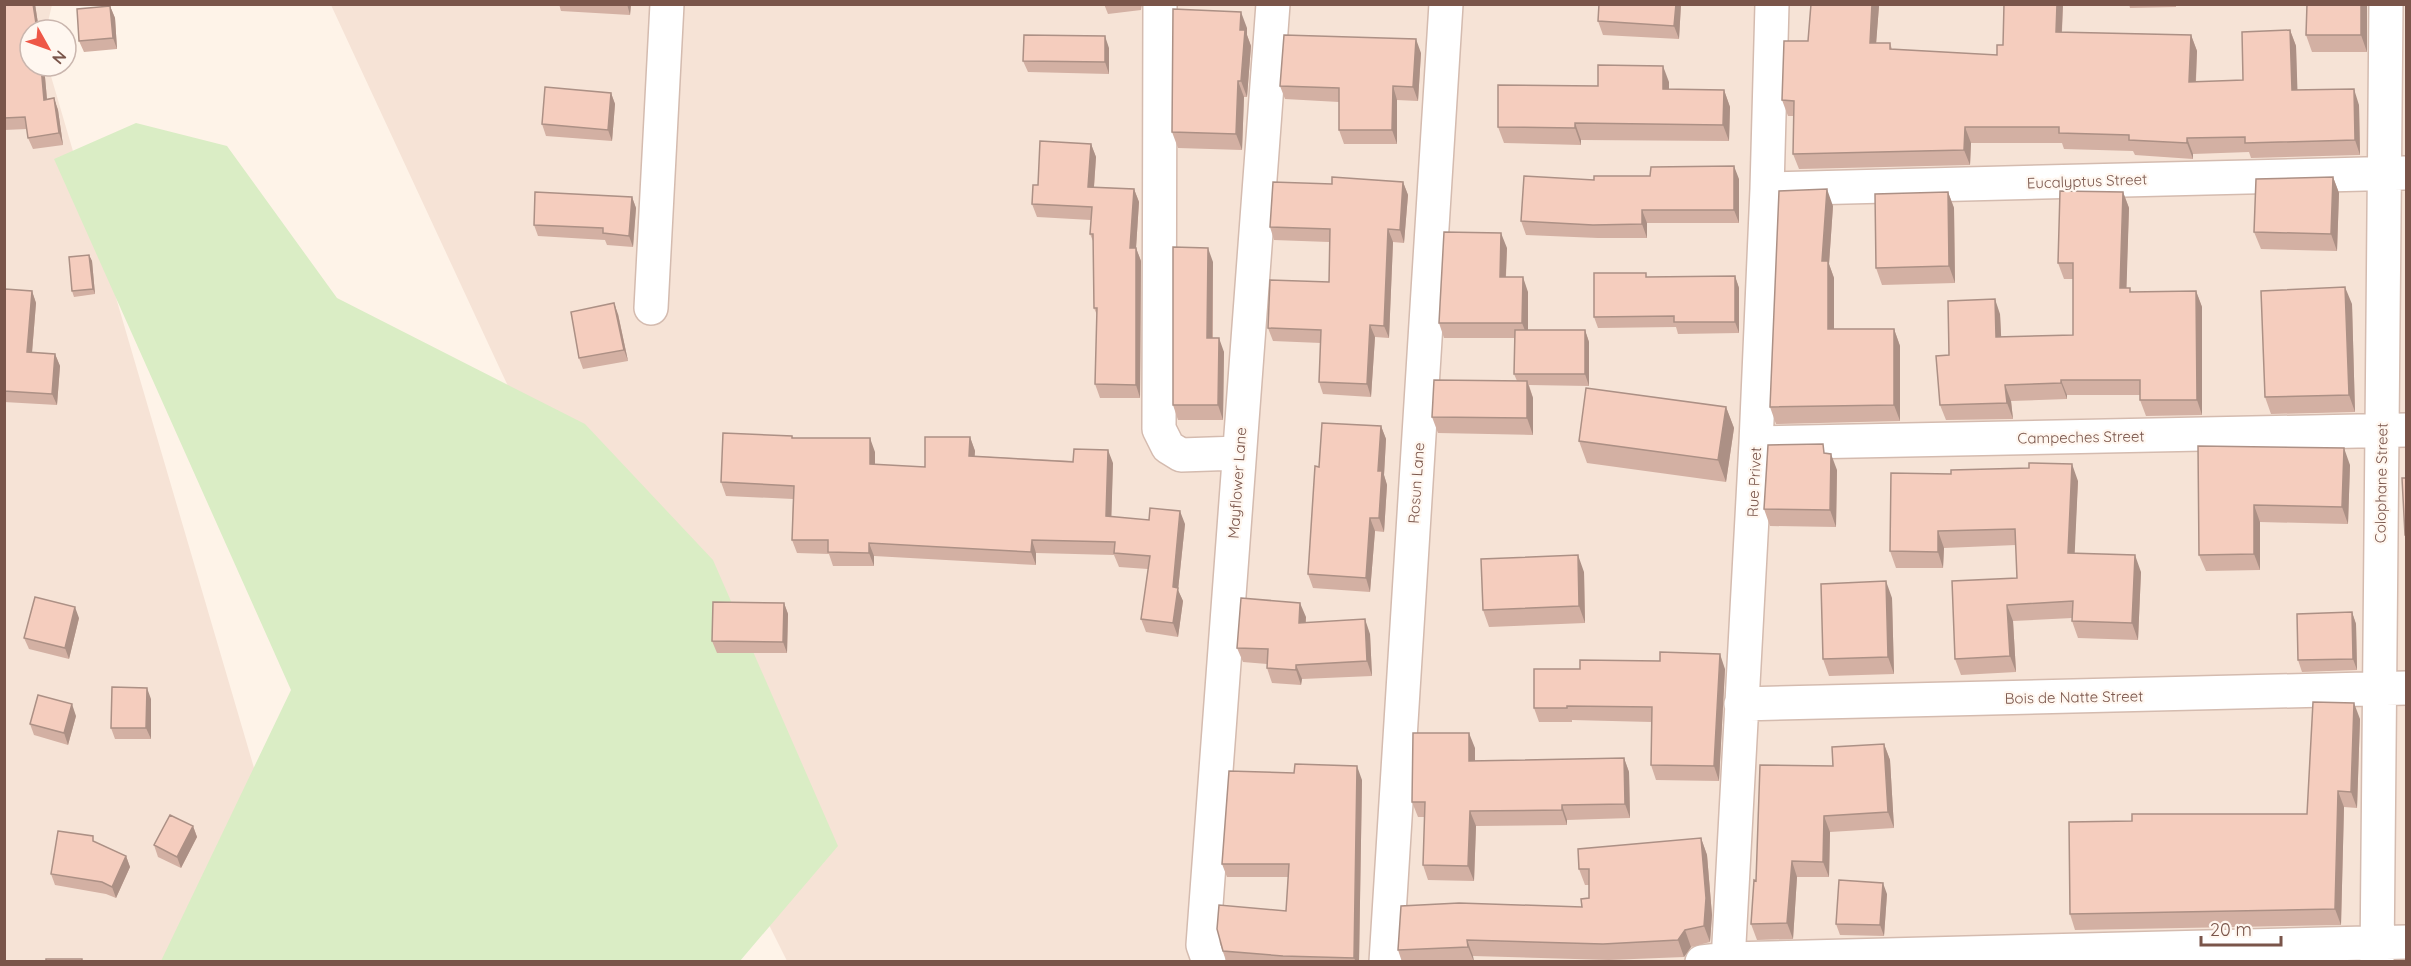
<svg xmlns="http://www.w3.org/2000/svg" width="2411" height="966" font-family="Quicksand,sans-serif">
<style>
.residential{fill:#f6e3d6}
.green{fill:#daedc5}
.lines{fill:none;stroke-linecap:round;stroke-linejoin:round}
.minor-casing{stroke:#d4bbaf;stroke-width:36}
.minor{stroke:#fff;stroke-width:33}
.wall{fill:#d3b0a3}
.shaded-wall{fill:#ac9085}
.building{fill:#f5cdbe;stroke:#ac9085;stroke-width:1.5}
.labels{text-anchor:middle;dominant-baseline:central;stroke-width:4.5;stroke-linejoin:round;paint-order:stroke}
.street-label{font-size:15px;fill:#7a554a;stroke:#fff7f0}
</style>
<rect width="100%" height="100%" fill="#fef3e8"/>
<path class="residential" d="M5,5H52L46,30H30V66H48L296,911L259,961L5,962Z
M331,5H2406V961H787L575,538L559,496Z"/>
<path class="green" d="M136,123L227,146L337,298L585,424L713,560L838,846L740,961H161L291,690L54,159Z"/>
<g class="lines">
<g class="minor-casing">
<path id="minor" d="M1160,4L1159,429L1168,447L1181,455L1239,453
M1767,189L2404,173
M651,308L667,4
M1756,443L2406,430
M1741,704L2406,688
M1209,962L1203,945L1273,4
M1386,962L1446,4
M1702,962L1728,959L2406,942
M1728,962L1756,443L1767,189L1772,4
M2377,962L2386,4"/>
</g>
<use href="#minor" class="minor"/>
</g>
<path class="wall" d="M4,4H35L39,30H30V66H44L47,99L54,98L58,110L63,145L33,149L28,138L27,129L4,130Z
M559,4H631L630,15L561,11Z
M1104,4H1142L1141,10L1108,14Z
M1599,4H1681L1679,39L1603,35L1598,21Z
M1811,4H1890V6H1879L1876,43H1890L1892,49L1997,55L2003,45L2063,4L2062,32L2191,35L2197,51L2196,82L2243,80L2290,30L2296,46L2297,90L2359,105L2360,155L2251,158L2249,152L2193,154V159L2135,155L2133,151L2064,149L2062,143H1971L1970,165L1799,169L1793,154L1794,116H1788L1782,100L1808,41Z
M2129,4H2176V7L2130,8Z
M2307,4H2367V52H2312L2306,35Z
M110,6L115,18L117,49L84,52L79,41Z
M1247,28V35L1251,46L1247,97H1244L1242,150L1178,148L1172,132Z
M1109,48V74L1028,72L1023,61Z
M1421,53L1418,101L1397,100V144H1344L1339,130V102L1285,99L1280,86Z
M1669,82V90H1724L1730,107L1729,141L1581,140V145L1504,143L1498,127L1598,86Z
M611,93L615,104L612,141L546,136L542,124Z
M1091,144L1096,157L1094,187L1134,189L1139,202L1136,248L1141,261L1140,398H1100L1095,384L1097,315L1094,308L1093,241L1090,234L1091,220L1037,217L1032,204L1038,185Z
M2333,177L2339,193L2337,251L2261,249L2254,232Z
M1739,179V223H1647V238H1598L1526,235L1521,221L1594,180Z
M1403,182L1408,195L1404,243L1393,242L1389,338L1375,337L1371,397L1323,394L1319,382L1321,343L1273,341L1268,328L1329,282V242L1274,240L1270,227L1332,184Z
M1948,192L1954,208L1955,283L1882,285L1876,268Z
M2123,192L2129,208L2126,288L2132,292L2196,291L2202,307V415L2146,416L2140,400V395H2067V399L2011,401L2013,419L1946,420L1940,405L1949,355L2000,314L2001,337L2073,335V279H2064L2058,263Z
M632,197L636,208L633,247L607,245L605,240L538,236L534,225Z
M1833,206L1829,264L1834,278V329H1894L1900,346V421L1776,424L1770,407Z
M1507,248L1506,277L1528,292V330H1585L1589,342V386L1529,385L1533,398V435L1438,433L1432,417L1517,381L1514,374V338H1444L1439,323Z
M89,255L92,261L95,294L74,297L72,291Z
M1213,262V338L1224,352L1223,420H1178L1173,405Z
M1735,276L1739,288V333L1678,334L1676,327L1598,328L1594,317L1648,277Z
M5,289L32,291L36,303L32,353L55,354L60,366L57,405L4,402Z
M2352,304L2355,412L2271,414L2265,397Z
M618,314L628,361L583,369L579,358Z
M1726,407L1734,428L1726,482L1587,463L1579,441Z
M1381,426L1386,439L1384,475L1387,485L1384,532L1375,531L1370,592L1313,588L1308,574L1319,467Z
M792,436L793,438L875,452V465L925,467L970,437L975,451L974,456L1113,463L1111,517L1185,524L1178,590L1183,601L1178,637L1146,632L1141,619L1148,569L1119,567L1114,555L1036,553V565L874,556V566H833L829,554L797,553L792,540L793,499L726,496L721,482Z
M2198,446L2350,465L2348,524L2260,522V570L2206,571L2199,555Z
M1837,470L1836,527L1770,526L1764,509Z
M1891,473L2078,481L2074,553L2141,572L2138,640L2078,638L2072,621V618L2013,621L2016,672L1961,675L1955,659L2017,578L2016,545L1944,548L1943,568H1896L1890,551Z
M1584,572L1585,623L1489,627L1483,610Z
M1892,598L1894,674L1829,676L1823,659Z
M784,603L788,614L787,653H717L712,641Z
M2352,612L2356,624L2357,670L2302,672L2298,660Z
M1306,617V622L1370,634L1372,676L1302,679L1301,685L1272,683L1267,668V664L1243,662L1237,648Z
M79,618L69,659L29,649L24,638Z
M1725,669L1719,781L1656,780L1651,765L1652,722L1572,720V722H1539L1534,708Z
M151,699V739H115L111,728Z
M76,716L68,745L34,735L30,724Z
M2360,719L2357,808L2344,807L2341,925L2075,930L2070,914L2132,821L2307,814Z
M1884,744L1890,760L1894,828L1830,832L1829,877H1797L1793,939L1757,940L1751,924L1756,881L1833,766Z
M1475,748V761L1624,758L1629,772L1630,818L1567,820V825L1476,826L1474,881L1428,880L1423,865L1425,817H1418L1412,802Z
M1362,780L1359,962H1227L1223,951L1286,911L1288,877H1227L1222,864Z
M193,826L197,837L181,868L158,857L154,845Z
M1701,838L1707,855L1712,915L1710,942L1691,947L1684,957L1609,960L1473,956L1474,962H1402L1398,950L1582,907L1589,898V885H1585L1579,869Z
M95,842L126,856L130,867L116,898L106,894L55,885L51,874Z
M1887,894L1884,936L1840,935L1836,924Z"/>
<path class="shaded-wall" d="M33,4H35L39,30H37Z
M627,4H631L630,15Z
M1676,4H1681L1679,39L1674,26Z
M1872,4H1878L1879,6L1875,58L1870,43Z
M2057,4H2063L2061,47L2056,32Z
M2361,4H2367V52L2361,35Z
M110,6L115,18L117,49L113,38Z
M1241,12L1247,28V35L1251,46L1247,97L1241,81L1240,30Z
M2290,30L2296,46L2298,106L2292,90Z
M2191,35L2197,51L2195,97L2189,82Z
M1105,36L1109,48V74L1105,62Z
M1416,39L1421,53L1418,101L1413,87Z
M41,66H44L48,111L44,100Z
M1663,66L1669,82V106L1663,89Z
M1238,81L1244,97L1242,150L1236,134Z
M1393,86L1397,100V144L1392,130Z
M2354,89L2359,105L2360,155L2355,140Z
M1724,90L1730,107L1729,141L1723,125Z
M611,93L615,104L612,141L608,130Z
M54,98L58,110L63,145L59,133Z
M1575,123L1581,140V145L1575,128Z
M1965,127L1971,143L1970,165L1964,150Z
M2187,138L2193,154V159L2187,143Z
M1091,144L1096,157L1093,200L1088,187Z
M1734,166L1739,179V223L1734,210Z
M2333,177L2339,193L2337,251L2331,234Z
M1403,182L1408,195L1404,243L1400,230Z
M1134,189L1139,202L1136,248L1141,261L1140,398L1136,385L1130,248Z
M1827,189L1833,206L1829,264L1834,278V346L1828,329L1822,261Z
M1948,192L1954,208L1955,283L1949,266Z
M2123,192L2129,208L2126,304L2120,288Z
M632,197L636,208L633,247L629,236Z
M1642,210L1647,223V238L1642,224Z
M1388,229L1393,242L1389,338L1384,326Z
M1501,233L1507,248L1505,292L1500,277Z
M1208,248L1213,262L1212,352L1207,338Z
M89,255L92,261L95,294L93,289Z
M1735,276L1739,288V333L1735,322Z
M1523,277L1528,292V338L1522,323Z
M2345,287L2352,304L2355,412L2349,395Z
M32,291L36,303L31,364L27,352Z
M2196,291L2202,307V415L2197,400Z
M1995,299L2000,314L2002,353L1996,337Z
M614,303L618,314L628,361L624,350Z
M1370,325L1375,337L1371,397L1367,384Z
M1894,329L1900,346V421L1894,405Z
M1585,330L1589,342V386L1585,374Z
M1219,338L1224,352L1223,420L1218,405Z
M55,354L60,366L57,405L52,394Z
M2061,380L2067,395V399L2061,383Z
M1527,381L1533,398V435L1527,418Z
M2005,385L2011,401L2013,419L2007,403Z
M1726,407L1734,428L1726,482L1718,460Z
M1381,426L1386,439L1384,475L1387,485L1384,532L1379,518L1378,471Z
M970,437L975,451L974,469L969,456Z
M870,438L875,452V478L870,464Z
M2344,448L2350,465L2348,524L2342,507Z
M1108,450L1113,463L1111,530L1106,516Z
M1831,454L1837,470L1836,527L1830,510Z
M2072,464L2078,481L2074,569L2068,553Z
M2254,505L2260,522V570L2254,554Z
M1180,511L1185,524L1178,590L1183,601L1178,637L1173,623V587Z
M1370,518L1375,531L1370,592L1366,578Z
M1938,531L1944,548L1943,568L1938,552Z
M1032,540L1036,553V565L1031,552Z
M869,543L874,556V566L869,553Z
M1578,555L1584,572L1585,623L1579,606Z
M2135,555L2141,572L2138,640L2132,623Z
M1886,581L1892,598L1894,674L1888,657Z
M784,603L788,614L787,653L783,642Z
M1300,603L1306,617L1304,637L1299,623Z
M2007,605L2013,621L2016,672L2010,656Z
M75,607L79,618L69,659L65,648Z
M2352,612L2356,624L2357,670L2353,659Z
M1365,619L1370,634L1372,676L1367,661Z
M1720,654L1725,669L1719,781L1714,766Z
M1296,665L1302,679L1301,685L1296,670Z
M147,688L151,699V739L146,728Z
M2354,703L2360,719L2357,808L2351,792Z
M72,704L76,716L68,745L64,733Z
M1469,733L1475,748V776L1469,761Z
M1884,744L1890,760L1894,828L1888,812Z
M1624,758L1629,772L1630,818L1625,804Z
M1357,766L1362,780L1359,962H1356L1354,958Z
M2338,791L2344,807L2341,925L2335,909Z
M1562,805L1567,820V825L1562,810Z
M1470,811L1476,826L1474,881L1468,866Z
M1824,816L1830,832L1829,877L1823,862Z
M193,826L197,837L181,868L177,857Z
M1701,838L1707,855L1712,915L1710,942L1704,926Z
M126,856L130,867L116,898L112,887Z
M1792,861L1797,877L1793,939L1787,923Z
M1883,883L1887,894L1884,936L1880,925Z
M1685,930L1691,947L1684,957L1678,940Z
M1467,940L1473,956L1474,962L1468,947Z"/>
<path class="building" d="M4,4H33L37,30H30V66H41L44,100L54,98L59,133L28,138L25,117L4,118Z
M1599,4H1676L1674,26L1598,21Z
M1811,4H1872L1870,43H1890V49L1997,55V45H2003L2004,4H2057L2056,32L2191,35L2189,82L2243,80L2242,32L2290,30L2292,90L2354,89L2355,140L2245,143V137L2187,138V143L2129,140V135L2059,133V127H1965L1964,150L1793,154L1794,101L1782,100L1784,41H1808Z
M2307,4H2361V35H2306Z
M110,6L113,38L79,41L77,9Z
M1173,9L1241,12L1240,30H1245L1241,81H1238L1236,134L1172,132Z
M1024,35L1105,36V62L1023,61Z
M1284,35L1416,39L1413,87L1393,86L1392,130H1339V88L1280,86Z
M1598,65L1663,66V89L1724,90L1723,125L1575,123V128L1498,127V85L1598,86Z
M545,87L611,93L608,130L542,124Z
M1040,141L1091,144L1088,187L1134,189L1130,248H1136V385L1095,384L1097,308H1094L1093,234H1090L1092,207L1032,204L1033,185H1038Z
M1734,166V210H1642V224L1593,225L1521,221L1524,176L1594,180V176H1650L1651,167Z
M1332,177L1403,182L1400,230L1388,229L1384,326L1370,325L1367,384L1319,382L1321,330L1268,328L1270,280L1329,282L1330,229L1270,227L1273,182L1332,184Z
M2333,177L2331,234L2254,232L2256,179Z
M1827,189L1822,261H1828V329H1894V405L1770,407L1779,191Z
M2060,191L2123,192L2120,288H2130V292L2196,291L2197,400H2140V380H2061V383L2005,385L2007,403L1940,405L1936,356L1949,355L1948,301L1995,299L1996,337L2073,335V263H2058Z
M535,192L632,197L629,236L603,233V228L534,225Z
M1948,192L1949,266L1876,268L1875,194Z
M1444,232L1501,233L1500,277H1523L1522,323H1439Z
M1173,247L1208,248L1207,338H1219L1218,405H1173Z
M89,255L93,289L72,291L69,257Z
M1594,273H1646V277L1735,276V322H1674V316L1594,317Z
M2345,287L2349,395L2265,397L2261,291Z
M5,289L32,291L27,352L55,354L52,394L4,391Z
M614,303L624,350L579,358L571,312Z
M1515,330H1585V374H1514Z
M1434,380L1527,381V418L1432,417Z
M1586,388L1726,407L1718,460L1579,441Z
M1322,423L1381,426L1378,471H1382L1379,518H1370L1366,578L1308,574L1315,466L1319,467Z
M723,433L792,436V438H870V464L925,467V437H970L969,456L1073,462L1074,449L1108,450L1106,516L1149,520L1150,508L1180,511L1173,587L1178,588L1173,623L1141,619L1150,556L1114,553L1115,542L1032,540L1031,552L869,543V553L828,552V540H792L794,486L721,482Z
M1823,444L1824,453L1831,454L1830,510L1764,509L1768,445Z
M2198,446L2344,448L2342,507L2254,505V554L2199,555Z
M2029,463L2072,464L2068,553L2135,555L2132,623L2072,621L2073,601L2007,605L2010,656L1955,659L1952,581L2017,578L2015,529L1938,531V552L1890,551L1891,473L1951,474V470L2029,468Z
M2402,478H2406V535H2405Z
M1578,555L1579,606L1483,610L1481,559Z
M1886,581L1888,657L1823,659L1821,584Z
M35,597L75,607L65,648L24,638Z
M1241,598L1300,603L1299,623L1365,619L1367,661L1296,665V670L1267,668L1268,649L1237,648Z
M713,602L784,603L783,642L712,641Z
M2352,612L2353,659L2298,660L2297,614Z
M1660,652L1720,654L1714,766L1651,765L1652,707L1567,706V708H1534V669H1580V660L1660,661Z
M112,687L147,688L146,728H111Z
M38,695L72,704L64,733L30,724Z
M2313,702L2354,703L2351,792L2338,791L2335,909L2070,914L2069,822L2132,821V814H2307Z
M1413,733H1469V761L1624,758L1625,804L1562,805V810L1470,811L1468,866L1423,865L1425,802H1412Z
M1884,744L1888,812L1824,816L1823,862L1792,861L1787,923L1751,924L1754,880L1756,881L1760,765L1833,766L1832,747Z
M1295,764L1357,766L1354,958L1283,956L1223,951L1217,929L1219,905L1286,911L1289,864H1222L1229,771L1294,773Z
M170,815L193,826L177,857L154,845Z
M58,831L93,836V841L126,856L112,887L102,882L51,874Z
M1701,838L1706,898L1704,926L1685,930L1678,940L1603,944L1467,940L1468,947L1398,950L1401,906L1459,903L1582,907L1581,899L1589,898V869H1579L1578,849Z
M1839,880L1883,883L1880,925L1836,924Z
M46,959H82V962H46Z"/>
<g class="labels">
<g class="street-label">
<text transform="translate(2087 181) rotate(-2)">Eucalyptus Street</text>
<text transform="translate(2081 437) rotate(-1)">Campeches Street</text>
<text transform="translate(1754 482) rotate(-87)">Rue Privet</text>
<text transform="translate(1237 483) rotate(-86)">Mayflower Lane</text>
<text transform="translate(1416 483) rotate(-86)">Rosun Lane</text>
<text transform="translate(2381 483) rotate(-89)">Colophane Street</text>
<text transform="translate(2074 697) rotate(-1)">Bois de Natte Street</text>
</g>
</g>
<rect width="2411" height="966" fill="none" stroke="#7a554a" stroke-width="12"/>
<g transform="translate(48 48) rotate(130)"><circle r="28" fill="#fff7f0" stroke="#cab6ae" stroke-width="1.5"/>
<path d="M0-4.5L10 22L0 15L-10 22Z" fill="#ee5747"/>
<text y="-9" font-size="16" font-weight="bold" text-anchor="middle" fill="#7a554a">N</text>
</g>
<path d="M2201 936v9h80v-9" fill="none" stroke="#7a554a" stroke-width="3"/>
<text x="2210" y="936" font-size="18" fill="#7a554a" stroke="#fff7f0" stroke-width="4.5" paint-order="stroke">20 m</text>
</svg>
